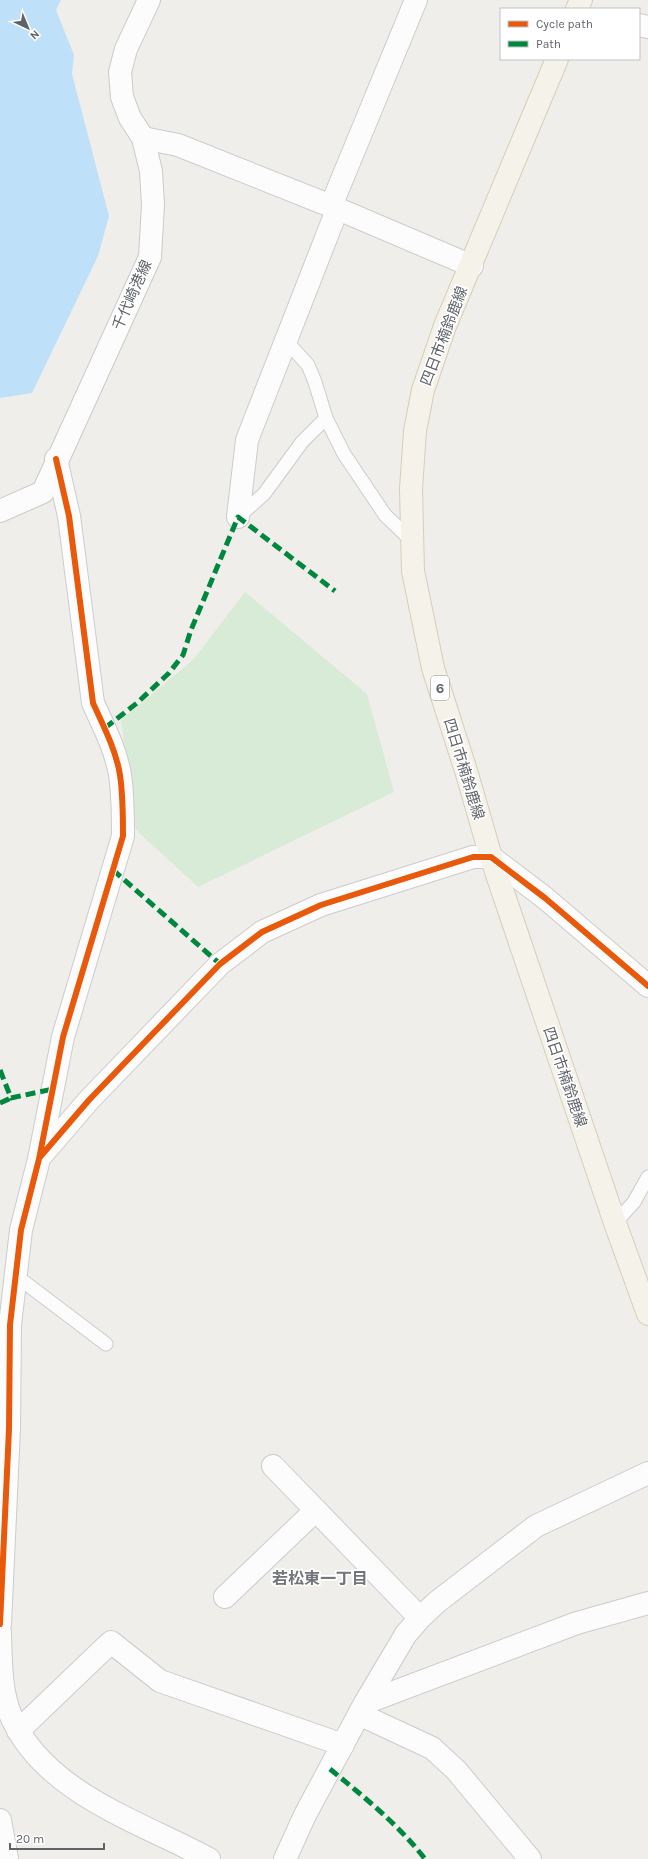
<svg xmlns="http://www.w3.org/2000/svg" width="648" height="1859" font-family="Karla,'Noto Sans JP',sans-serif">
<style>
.green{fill:#d8ebd6}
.water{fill:#bfe0f9}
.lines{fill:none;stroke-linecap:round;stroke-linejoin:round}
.service-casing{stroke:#cbcccc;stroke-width:15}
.minor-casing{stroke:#cbcccc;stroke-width:24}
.secondary-casing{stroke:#cacacb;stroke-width:24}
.primary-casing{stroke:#d7ceb8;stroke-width:24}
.service{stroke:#fdfcfc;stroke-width:13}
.minor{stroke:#fdfcfc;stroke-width:22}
.secondary{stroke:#fdfcfc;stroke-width:22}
.primary{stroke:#f4f2e9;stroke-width:22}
.quiet{stroke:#00873e;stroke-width:5;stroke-dasharray:10 5;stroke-linecap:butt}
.cycleway-casing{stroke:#fff;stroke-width:8}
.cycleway{stroke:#e8590c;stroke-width:6}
.labels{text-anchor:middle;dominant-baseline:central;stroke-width:3.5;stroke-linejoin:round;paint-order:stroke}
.shield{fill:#fff;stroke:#8f9295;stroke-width:1}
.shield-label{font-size:14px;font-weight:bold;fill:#5f6368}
.street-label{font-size:15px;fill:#5f6368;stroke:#fff}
.neighbourhood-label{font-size:16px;font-weight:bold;fill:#70757a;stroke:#fff}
</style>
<rect width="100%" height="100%" fill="#efeeea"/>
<path class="green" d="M245,592L367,694L394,792L198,887L136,830L121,720L193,660Z"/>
<path class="water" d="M0,0H61L56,10L74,55L72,74L109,216L98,256L32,393L0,398Z"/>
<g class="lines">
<g class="service-casing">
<path id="service" d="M287,342L308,365L315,382L326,418L344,454L385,515L412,541
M238,517L264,494L302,442L326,418
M615,1223L634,1202L648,1177
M15,1275L106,1344"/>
</g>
<g class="minor-casing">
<path id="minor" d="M639,25L648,27
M143,138L178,145L331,206L472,266
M331,206L416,0
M238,517L247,440L337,210
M40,1157L89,1100L220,964L262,932L321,905L473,857H491L545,898L648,986
M273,1466L420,1618
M225,1597L316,1510
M0,1624L9,1429L10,1325L21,1230L39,1159L63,1037L123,836C123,816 123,795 120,775C116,750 103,725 93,703L69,516L56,459
M0,1632C1,1659 0,1690 11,1716C44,1793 141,1822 209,1859
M365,1703L577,1623L648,1603
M359,1714L432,1748L456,1770L530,1859
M18,1731L111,1642L160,1681L343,1745
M0,1820L7,1859
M285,1859L305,1815L365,1703L406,1634L420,1618L437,1602L536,1526L648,1473"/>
</g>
<g class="secondary-casing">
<path id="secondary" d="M0,511L43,492L150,257L153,205L151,171L143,138L130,118L122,97L120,72L126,49L149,0"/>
</g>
<g class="primary-casing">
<path id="primary" d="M577,9L581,0
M557,59L445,326L423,390L415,431L411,489L413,571L433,668L467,774L491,857L615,1223L648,1314"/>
</g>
<use href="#service" class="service"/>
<use href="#minor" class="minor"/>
<use href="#secondary" class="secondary"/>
<use href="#primary" class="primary"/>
<path class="quiet" d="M105,728L137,703L169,673L183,655L191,630L238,517L335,591
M113,870L220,964
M0,1070L11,1098L53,1089
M0,1103L11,1098
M330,1769C364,1797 398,1824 425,1859"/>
<g class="cycleway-casing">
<path id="cycleway" d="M40,1157L89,1100L220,964L262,932L321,905L473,857H491L545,898L648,986
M0,1624L9,1429L10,1325L21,1230L39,1159L63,1037L123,836C123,816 123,795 120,775C116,750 103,725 93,703L69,516L56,459"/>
</g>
<use href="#cycleway" class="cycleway"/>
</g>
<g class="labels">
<rect class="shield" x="431" y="676" width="18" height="24" rx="3"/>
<g class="shield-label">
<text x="440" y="688">6</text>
</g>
<g class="street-label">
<text transform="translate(132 295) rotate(-66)">千代崎港線</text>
<text transform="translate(444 336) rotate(-69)">四日市楠鈴鹿線</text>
<text transform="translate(464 769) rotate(73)">四日市楠鈴鹿線</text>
<text transform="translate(565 1077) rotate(71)">四日市楠鈴鹿線</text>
</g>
<g class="neighbourhood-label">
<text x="320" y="1578">若松東一丁目</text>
</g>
</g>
<rect x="500" y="8" width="140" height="52" fill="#ffffff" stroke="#bfc1c3"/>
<rect x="508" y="21" width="20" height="6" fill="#e8590c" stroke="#bfc1c3"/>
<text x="536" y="28" font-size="12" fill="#5f6368">Cycle path</text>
<rect x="508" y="41" width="20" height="6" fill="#00873e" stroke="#bfc1c3"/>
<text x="536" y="48" font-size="12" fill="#5f6368">Path</text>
<g transform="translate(28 28) rotate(136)" stroke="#ffffff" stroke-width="3" paint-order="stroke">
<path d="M0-3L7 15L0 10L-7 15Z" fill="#5f6368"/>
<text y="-6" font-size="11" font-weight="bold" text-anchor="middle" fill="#5f6368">N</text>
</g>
<path d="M10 1843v6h94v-6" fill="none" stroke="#5f6368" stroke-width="2"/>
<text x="16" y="1843" font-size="12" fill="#5f6368" stroke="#ffffff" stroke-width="3" paint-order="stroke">20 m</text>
</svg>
